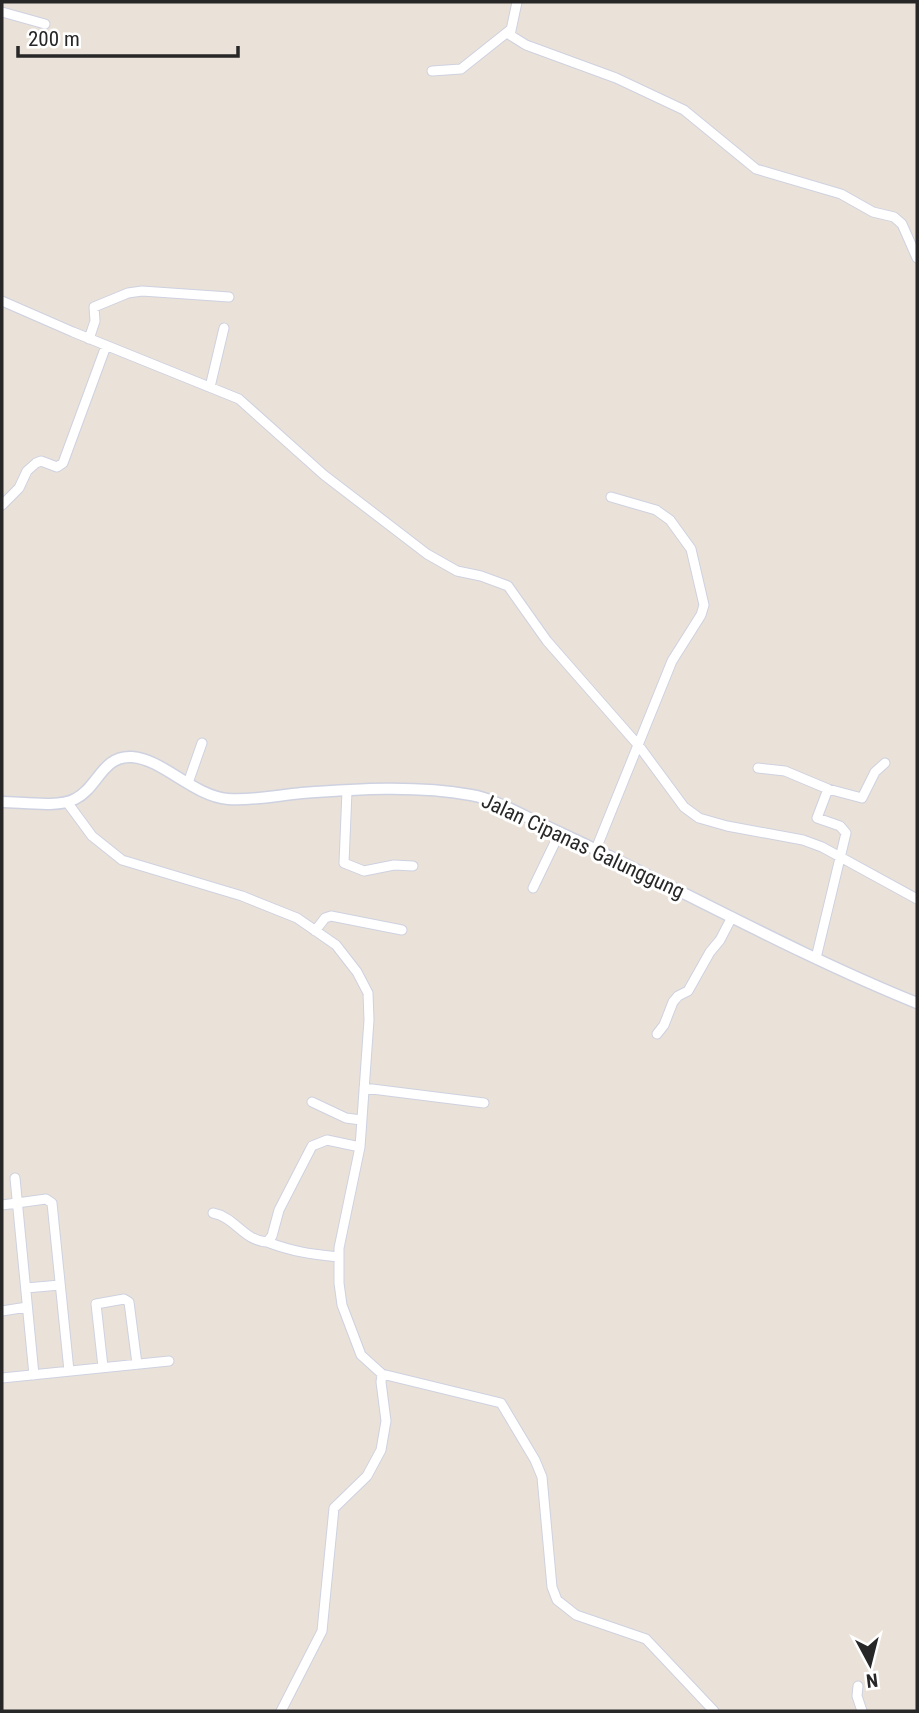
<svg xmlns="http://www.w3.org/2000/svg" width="919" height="1713" font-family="'Roboto Condensed',sans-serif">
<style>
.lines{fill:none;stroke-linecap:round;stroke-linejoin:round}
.minor-casing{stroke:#ced1e0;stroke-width:11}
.tertiary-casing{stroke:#ced1e0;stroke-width:13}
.minor{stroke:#fff;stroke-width:9}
.tertiary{stroke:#fff;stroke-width:10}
.labels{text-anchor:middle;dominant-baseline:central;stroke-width:6;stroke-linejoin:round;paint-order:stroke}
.street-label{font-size:21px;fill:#272727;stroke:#fff}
</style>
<rect width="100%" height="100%" fill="#eae2d8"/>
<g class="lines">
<g class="minor-casing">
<path id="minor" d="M517,2L510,35L526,45L616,78L684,110L756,169L841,194L873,212L894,217L902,224L917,258
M2,12L45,24
M432,71L461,69L510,30
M2,301L73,332L239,399L324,475L427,554L457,571L481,576L508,586L547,641L639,746L684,807L699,818L727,826L803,840L822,847L917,899
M89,339L95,321L94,307L128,293L142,291L229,297
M210,387L224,328
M2,505L19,488L27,471L36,463L41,461L57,467L63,463L106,346
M758,768L785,771L828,789L817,818L840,826L846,833L816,958
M188,783L202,743
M828,789L862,798L875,772L885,763
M347,791L344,863L364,871L394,865L413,866
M67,802L92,836L122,860L242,896L297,918L336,945L357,972L368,993L369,1020L360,1147L339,1248V1283L342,1305L361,1355L382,1374L501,1403L535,1460L542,1477L552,1587L557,1600L576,1615L646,1639L714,1711
M596,849L672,661L701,615L704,605L691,549L670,520L656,510L611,497
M533,888L560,832
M315,931L325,918L331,916L402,930
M657,1034L664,1025L673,1002L678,996L688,991L710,952L720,940L732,917
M364,1088L484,1103
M312,1102L346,1118L361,1120
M15,1178L34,1375
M2,1205L46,1199L52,1203L69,1371
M213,1213C235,1217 244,1241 267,1242L272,1236L279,1210L312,1146L327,1140L360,1147
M267,1242C294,1252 310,1254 339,1257
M26,1288L60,1285
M2,1311L27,1307
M103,1367L96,1304L124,1299L129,1302L137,1364
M2,1378L169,1361
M858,1686L857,1696L862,1711
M281,1711L322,1631L334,1508L367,1476L381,1450L386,1421L381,1382L382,1374"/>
</g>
<g class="tertiary-casing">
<path id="tertiary" d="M2,802C21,802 59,808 75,799C98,788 102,755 132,757C163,759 193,796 228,799C252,801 279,795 302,793C357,789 416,785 471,795C489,798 509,808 525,816C554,830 583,843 611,857C713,907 813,961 917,1003"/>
</g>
<use href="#minor" class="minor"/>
<use href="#tertiary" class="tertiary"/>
</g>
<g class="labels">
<g class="street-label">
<text transform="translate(583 846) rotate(25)">Jalan Cipanas Galunggung</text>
</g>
</g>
<rect width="919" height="1713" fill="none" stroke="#272727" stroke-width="7"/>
<g transform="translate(870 1664) rotate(173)" stroke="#ffffff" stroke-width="5" paint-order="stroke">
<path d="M0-5L12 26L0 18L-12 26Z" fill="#272727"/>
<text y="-10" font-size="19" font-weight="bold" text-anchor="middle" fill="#272727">N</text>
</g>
<path d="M18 46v10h220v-10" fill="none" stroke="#272727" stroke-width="3.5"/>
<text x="28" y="46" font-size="21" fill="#272727" stroke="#ffffff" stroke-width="5" paint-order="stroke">200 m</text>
</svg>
